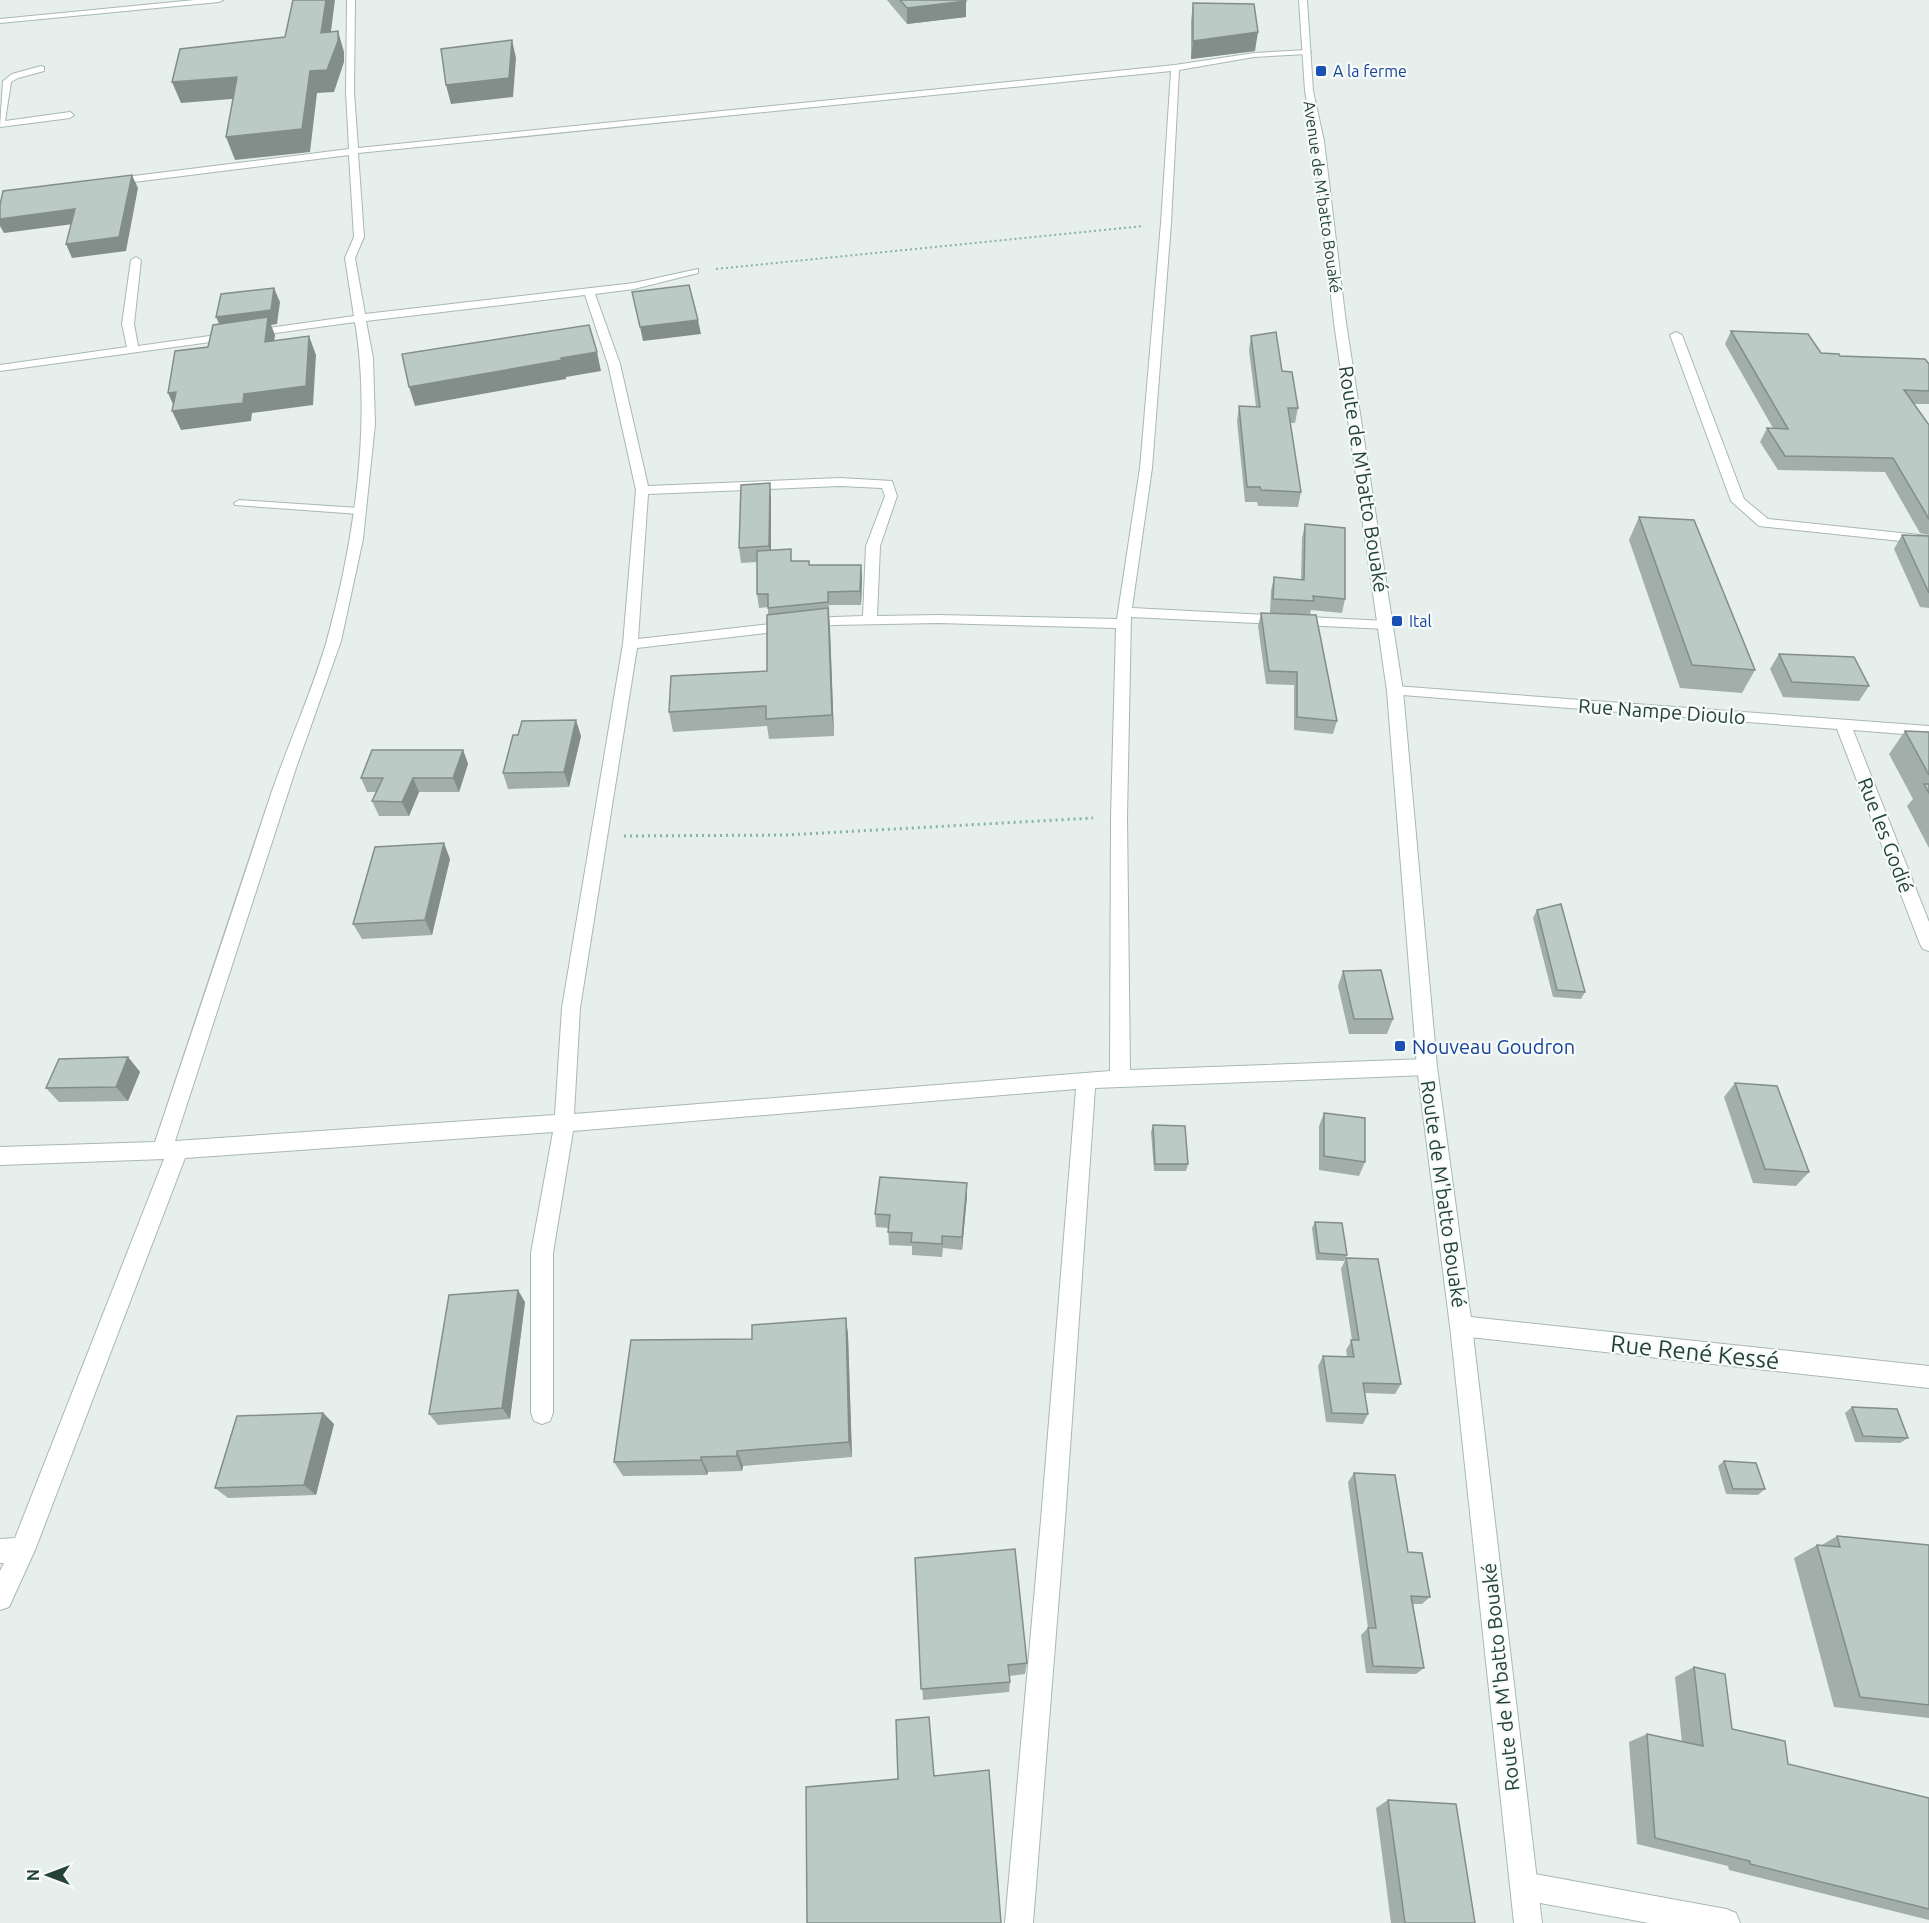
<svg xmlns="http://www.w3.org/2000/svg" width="1929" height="1923" font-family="Ubuntu,sans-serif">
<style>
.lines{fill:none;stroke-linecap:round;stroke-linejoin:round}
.lane-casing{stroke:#a8b8b2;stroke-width:2}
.street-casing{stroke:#a8b8b2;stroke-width:2}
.secondary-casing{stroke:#a4bbb3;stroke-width:2}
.path-far1{stroke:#86b3a5;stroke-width:2;stroke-dasharray:2 3;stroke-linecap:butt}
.path{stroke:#86b3a5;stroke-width:3;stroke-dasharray:2 4;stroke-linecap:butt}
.lane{fill:#fff;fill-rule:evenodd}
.street{fill:#fff;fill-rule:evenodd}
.secondary{fill:#fff;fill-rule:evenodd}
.wall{fill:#a1aea9}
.shaded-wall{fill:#838d89}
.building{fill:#bbcac4;stroke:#838d89;stroke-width:1.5}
.transit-dot{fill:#1a4fb4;stroke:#f7fbf9;stroke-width:2}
.labels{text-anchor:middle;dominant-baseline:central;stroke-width:4.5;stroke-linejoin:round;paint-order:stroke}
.far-transit-label{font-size:16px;fill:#164399;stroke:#f7fbf9;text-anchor:start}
.far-street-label{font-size:16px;fill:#24423a;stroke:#f7fbf9}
.street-label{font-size:20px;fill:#24423a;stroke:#f7fbf9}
.transit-label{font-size:20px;fill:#164399;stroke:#f7fbf9;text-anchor:start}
.near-street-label{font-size:24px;fill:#24423a;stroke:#f7fbf9}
</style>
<rect width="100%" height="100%" fill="#e6efeb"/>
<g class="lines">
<g class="lane-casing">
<path id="lane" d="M239,500L359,508L364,511L359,514L235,505L234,503Z"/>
</g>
<g class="street-casing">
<path id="street" d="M195,0H223L219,2L0,23V19Z
M347,0H355L354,92L358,148L1175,65L1254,53L1307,50L1311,52L1307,54L1254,57L1179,70L1171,223L1152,468L1132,608L1386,621L1393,625L1386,629L1131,617L1127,817L1130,1070L1427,1059L1434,1061L1437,1067L1434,1073L1427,1075L1095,1088L1065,1520L1033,1923H1005L1041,1520L1076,1089L573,1131L553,1253V1413L550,1421L542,1424L534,1421L531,1413V1253L553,1132L185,1158L35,1550L9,1607L0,1610V1571L4,1563H0V1539L15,1538L164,1159L0,1165V1147L155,1142C194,1026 233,910 271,794C289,742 312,692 327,640C354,542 372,423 355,322L0,371V365L127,347L122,324L131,260L136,257L141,260L134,324L138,346L354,316L345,258L354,237L349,155L110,185L105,182L110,179L349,149L346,92ZM1171,71L1161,223L1140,468L1117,619L938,615L877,616L880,546L897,496L892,481L840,478L648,486L620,364L595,294L634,289L698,273V269L634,283L365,314L355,258L364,237L358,153ZM585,295L608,364L636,490L623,644L562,1008L555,1115L175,1141L296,768L341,641L363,539L375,424L373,358L366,321ZM840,486L882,488L885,496L866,546L863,616L834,617L638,639L648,494ZM938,623L1116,628L1111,817L1110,1071L574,1114L580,1008L637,648L834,625Z
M41,66L44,67V71L18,78L11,82L5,121L70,112L74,115L70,118L0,127L3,81L12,74Z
M1676,332L1682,335L1744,499L1768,519L1929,536V544L1759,526L1731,501L1670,335Z
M1395,686L1929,726V736L1853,730L1929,922V951L1923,949L1920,944L1837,729L1390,694L1387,691Z
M1461,1316L1929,1366V1388L1461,1336L1453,1333L1450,1326L1453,1319Z
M1524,1872L1726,1909L1736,1913L1740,1923H1649L1524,1900L1514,1896L1510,1886L1514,1876Z"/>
</g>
<g class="secondary-casing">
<path id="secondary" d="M1299,0H1307L1313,91L1324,141L1346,323L1403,691L1437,1067L1472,1326L1542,1923H1514L1450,1326L1417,1067L1387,691L1334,323L1314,141L1305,91Z"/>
</g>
<path class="path-far1" d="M716,269L1144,226"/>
<path class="path" d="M624,836L786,835L1093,818"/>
<use href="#lane" class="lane"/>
<use href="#street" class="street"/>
<use href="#secondary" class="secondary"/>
</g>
<path class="wall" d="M887,0H965L966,17L907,24Z
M1193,3L1255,51L1191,59V21Z
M1731,331L1821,353L1840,356L1929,364V404H1914L1929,425V535L1920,533L1885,472L1778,470L1760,442L1767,428H1773L1725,344Z
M1251,336L1282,371L1298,408L1295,423H1290L1301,492L1298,507L1258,506L1257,502H1245L1237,421L1239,406L1256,407L1249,350Z
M771,499V550L792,561L809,565H861L862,579L861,605H829L834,736L769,739L767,726L673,732L669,712L767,671L768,614V607L759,608L757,594V562L741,563L739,548Z
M1639,517L1755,670L1742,693L1680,688L1629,540Z
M1305,524L1345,599L1342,613L1311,610L1310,615L1337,721L1333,734L1294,730V685L1266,684L1258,626L1261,613H1270L1271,591L1274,577L1301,580L1302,538Z
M1902,535L1929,536V608L1920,607L1894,549Z
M1779,654L1869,686L1859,701L1783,697L1770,669Z
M1905,731L1929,732V848L1907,806L1913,799L1889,754Z
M581,736L569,787L508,789L503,773Z
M463,750L468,764L459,792H419L409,816H379L372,801L376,792H367L361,778Z
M450,859L432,935L362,939L353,924Z
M1537,910L1585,992L1581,999L1553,997L1533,918Z
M1343,971L1393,1019L1387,1034H1349L1338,986Z
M128,1057L140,1072L128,1101L59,1102L46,1088Z
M1735,1083L1809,1172L1796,1186L1753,1183L1724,1097Z
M1324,1113L1365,1162L1359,1176L1319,1170V1126Z
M1153,1125L1188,1164L1186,1171H1154L1151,1132Z
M967,1183V1196L962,1250L943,1248L942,1257L912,1255V1246L889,1245L888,1228L876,1227L875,1214Z
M1315,1222L1347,1255L1344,1261L1316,1260L1312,1228Z
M1346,1258L1401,1384L1395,1394L1365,1393L1368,1414L1363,1424L1326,1422L1318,1366L1323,1356L1347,1357L1346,1350L1352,1340L1341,1269Z
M525,1302L510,1419L438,1425L429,1414Z
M846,1318L848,1335L852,1457L743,1466L742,1471L708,1472L707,1475L623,1476L614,1462L752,1339Z
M1852,1407L1908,1438L1900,1443L1855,1442L1845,1413Z
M323,1413L334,1424L316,1495L228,1498L215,1488Z
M1724,1461L1765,1489L1758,1495L1726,1494L1718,1466Z
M1354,1473L1408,1552L1430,1597L1422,1604H1413L1424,1668L1416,1674L1366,1673L1361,1635L1368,1628L1348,1482Z
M1837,1536L1929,1545V1718L1834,1707L1794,1558L1817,1545H1822Z
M915,1558L1027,1663L1025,1674L1009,1676L1010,1682L1009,1692L923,1700Z
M1694,1667L1732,1729L1788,1764L1929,1798V1920L1729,1870L1728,1866L1637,1844L1629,1742L1647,1734L1682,1742L1675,1677Z
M1388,1800L1475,1923H1391L1376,1808Z"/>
<path class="shaded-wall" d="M326,0H335L328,54L321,33Z
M966,1V17L907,24V8Z
M338,31L344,52V62L334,92L317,93L310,152L235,160L226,137L310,71Z
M1258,32L1255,51L1191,59L1193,41Z
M512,40L516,58L513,97L451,104L446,85Z
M237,77L244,98L181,103L172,82Z
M132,175L138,188L126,251L72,258L66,244Z
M75,209L81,223L4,233L0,226V219Z
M274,288L280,302L277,324L271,325L275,335L272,360L223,332L216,317Z
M698,320L701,334L643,341L640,327Z
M309,336L316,355L313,405L252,413L251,421L181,430L172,411H176L168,393L176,392L244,394Z
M597,352L601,371L566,377V379L415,406L409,387L561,358Z
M770,483L771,499V561L769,546Z
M861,565L862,579L861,605L860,591Z
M828,608L830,628L834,736L832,715Z
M576,720L581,736L569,787L564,772Z
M463,750L468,764L459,792L453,778Z
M413,778L419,792L409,816L402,802Z
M444,843L450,859L432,935L425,920Z
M128,1057L140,1072L128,1101L116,1087Z
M967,1183V1196L962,1250V1237Z
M518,1290L525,1302L510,1419L502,1408Z
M846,1318L848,1335L852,1457L849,1442Z
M323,1413L334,1424L316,1495L304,1485Z
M737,1451L743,1466L742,1471L737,1456Z
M701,1457L708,1472L707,1475L701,1460Z"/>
<path class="building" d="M293,0H326L321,33L338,31V41L327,70L310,71L302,129L226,137L237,77L172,82L180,49L285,37Z
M900,0H965L966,1L907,8Z
M1193,3L1254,4L1258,32L1193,41Z
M512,40L509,78L446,85L441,49Z
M132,175L119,237L66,244L75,209L0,219V205L3,191Z
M689,285L698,320L640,327L632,292Z
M274,288L271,310L216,317L221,294Z
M268,317L265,342L309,336L306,386L244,394L243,403L172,411L176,392L168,393L175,351L208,347L213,325Z
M589,325L597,352L561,358L562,360L409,387L402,354Z
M1731,331L1808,334L1821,353L1839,354L1840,356L1925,359L1929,364V391L1904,390L1929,425V519L1893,458L1785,456L1767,428L1788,429Z
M1276,332L1282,371L1292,372L1298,408H1288L1301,492L1261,490L1260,487H1247L1239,406L1260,407L1251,336Z
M770,483L769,546L739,548L741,485Z
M1639,517L1694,520L1755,670L1692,665Z
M1305,524L1345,528V599L1313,596L1314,601L1273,599L1274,577L1304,580Z
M1902,535L1929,536V593Z
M791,549V561H809V565H861L860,591L828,592V602L768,608V594H757V551Z
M828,608L832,715L766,719V706L669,712L671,676L767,671V615Z
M1261,613L1316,615L1337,721L1297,717V672L1269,671Z
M1779,654L1854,657L1869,686L1792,682Z
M576,720L564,772L503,773L513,735H518L522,721Z
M1905,731L1929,732V775Z
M372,750H463L453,778H413L402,802L372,801L383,778H361Z
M1924,784H1929V793Z
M444,843L425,920L353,924L375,847Z
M1561,904L1585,992L1557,990L1537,910Z
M1381,970L1393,1019H1354L1343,971Z
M128,1057L116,1087L46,1088L59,1059Z
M1735,1083L1777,1086L1809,1172L1765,1169Z
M1324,1113L1365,1118V1162L1324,1156Z
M1153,1125L1185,1126L1188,1164H1155Z
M880,1177L967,1183L962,1237L942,1236V1244L911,1242L912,1233L888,1232L890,1215L875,1214Z
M1315,1222L1342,1223L1347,1255L1319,1253Z
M1346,1258L1378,1259L1401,1384L1363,1383L1368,1414L1332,1413L1323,1356L1354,1357L1351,1340H1359Z
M518,1290L502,1408L429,1414L449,1295Z
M846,1318L849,1442L737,1451V1456L701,1457V1460L614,1462L631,1340L752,1339V1325Z
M1852,1407L1897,1409L1908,1438L1863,1436Z
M323,1413L304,1485L215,1488L237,1416Z
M1724,1461L1756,1463L1765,1489H1733Z
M1354,1473L1395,1475L1408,1552L1422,1553L1430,1597L1411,1596L1424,1668L1373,1666L1368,1628H1376Z
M1837,1536L1929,1545V1705L1860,1697L1817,1545L1840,1547Z
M1015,1549L1027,1663L1008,1665L1010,1682L921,1689L915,1558Z
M1694,1667L1725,1674L1732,1729L1785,1741L1788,1764L1929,1798V1909L1750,1864V1861L1655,1838L1647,1734L1703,1746Z
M929,1717L934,1776L989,1770L1001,1923H807L806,1787L898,1779L896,1720Z
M1388,1800L1456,1804L1475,1923H1405Z"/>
<g class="transit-dot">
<rect x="1315" y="65" width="12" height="12" rx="3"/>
<rect x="1391" y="615" width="12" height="12" rx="3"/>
<rect x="1394" y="1040" width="12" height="12" rx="3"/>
</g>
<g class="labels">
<g class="far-transit-label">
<text x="1333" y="71">A la ferme</text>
<text x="1409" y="621">Ital</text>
</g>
<g class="far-street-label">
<text transform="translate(1323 197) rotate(82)">Avenue de M'batto Bouaké</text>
</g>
<g class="street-label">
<text transform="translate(1364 479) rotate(81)">Route de M'batto Bouaké</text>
<text transform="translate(1662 711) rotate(4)">Rue Nampe Dioulo</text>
<text transform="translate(1886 835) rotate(69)">Rue les Godié</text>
<text transform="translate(1444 1194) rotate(82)">Route de M'batto Bouaké</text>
<text transform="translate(1500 1677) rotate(-96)">Route de M'batto Bouaké</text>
</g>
<g class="transit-label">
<text x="1412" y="1046">Nouveau Goudron</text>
</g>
<g class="near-street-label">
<text transform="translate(1695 1352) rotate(6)">Rue René Kessé</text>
</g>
</g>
<g transform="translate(48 1875) rotate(270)" stroke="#f7fbf9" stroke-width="4.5" paint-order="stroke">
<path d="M0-4.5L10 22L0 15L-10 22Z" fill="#24423a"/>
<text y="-9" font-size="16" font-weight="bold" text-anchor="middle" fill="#24423a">N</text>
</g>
</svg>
